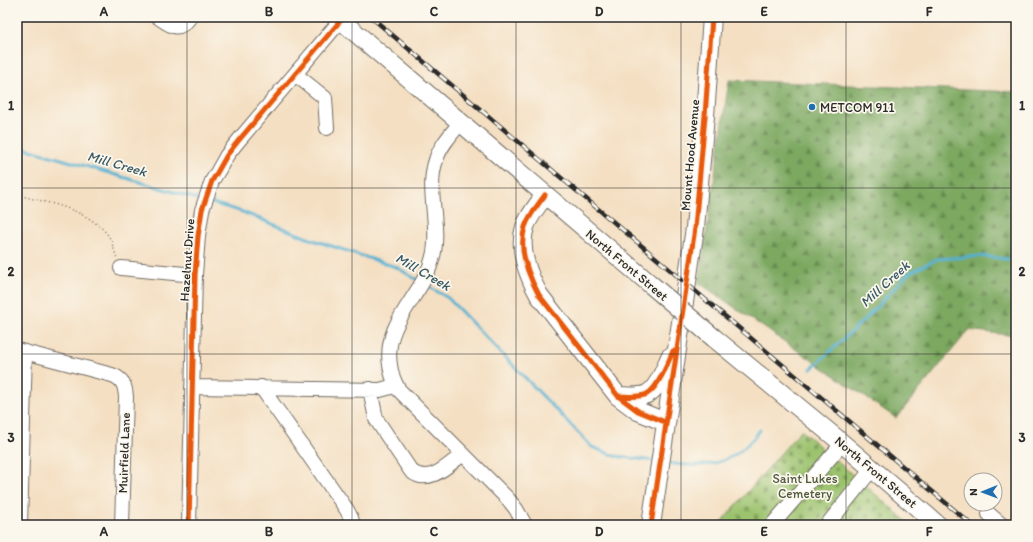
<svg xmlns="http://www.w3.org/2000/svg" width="1033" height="542" font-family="Itim,sans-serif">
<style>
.forest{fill:url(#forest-firs);stroke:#546a46}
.cemetery{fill:url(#cemetery-stones);stroke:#63764c}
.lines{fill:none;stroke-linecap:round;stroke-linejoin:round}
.stream{stroke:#52b0d1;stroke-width:3}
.minor-casing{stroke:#716a60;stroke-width:16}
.major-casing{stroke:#716a60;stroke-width:20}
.path{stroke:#716a60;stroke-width:1.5;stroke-dasharray:1 3;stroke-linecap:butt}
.minor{stroke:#fff;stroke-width:14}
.major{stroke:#fff;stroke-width:18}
.rail-casing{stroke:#2b2b2b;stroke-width:4.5}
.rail{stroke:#fbf7ec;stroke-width:3;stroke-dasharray:9;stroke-linecap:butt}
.major-bridge-casing{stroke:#716a60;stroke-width:20;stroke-linecap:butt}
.major-bridge{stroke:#fff;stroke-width:18}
.cycleway-casing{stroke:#fbf7ec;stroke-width:8}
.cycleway{stroke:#e8590c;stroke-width:5}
.grid{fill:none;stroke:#2b2b2b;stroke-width:1;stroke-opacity:0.55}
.poi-dot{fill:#1f6fb2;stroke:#fbf7ec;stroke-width:1.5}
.labels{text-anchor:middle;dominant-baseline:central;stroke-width:3.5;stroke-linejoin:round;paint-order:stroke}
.poi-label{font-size:13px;fill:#2b2b2b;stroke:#fbf7ec;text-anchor:start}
.street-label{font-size:13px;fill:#2b2b2b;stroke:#fbf7ec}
.park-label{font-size:13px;fill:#4d583f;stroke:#fbf7ec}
.water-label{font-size:14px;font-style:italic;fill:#395a65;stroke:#fbf7ec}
.neatline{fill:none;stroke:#2b2b2b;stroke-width:1.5}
.grid-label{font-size:13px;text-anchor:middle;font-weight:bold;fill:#2b2b2b}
</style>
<defs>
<pattern id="forest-firs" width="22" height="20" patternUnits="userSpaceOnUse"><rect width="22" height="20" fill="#7ca860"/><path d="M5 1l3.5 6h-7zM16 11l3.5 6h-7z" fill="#66894f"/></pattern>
<pattern id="cemetery-stones" width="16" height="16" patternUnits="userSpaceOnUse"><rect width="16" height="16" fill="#9bc26d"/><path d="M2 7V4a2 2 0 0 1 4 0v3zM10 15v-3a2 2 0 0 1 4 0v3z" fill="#7f9e5a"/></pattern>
</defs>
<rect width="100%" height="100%" fill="#fbf7ec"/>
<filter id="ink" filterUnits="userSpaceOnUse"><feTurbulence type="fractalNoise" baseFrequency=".025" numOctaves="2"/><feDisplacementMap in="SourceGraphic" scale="8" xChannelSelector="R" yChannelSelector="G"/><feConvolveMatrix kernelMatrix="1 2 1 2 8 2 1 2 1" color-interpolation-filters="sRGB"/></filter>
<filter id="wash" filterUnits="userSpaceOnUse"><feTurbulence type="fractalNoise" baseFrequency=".012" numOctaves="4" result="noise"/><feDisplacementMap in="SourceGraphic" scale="16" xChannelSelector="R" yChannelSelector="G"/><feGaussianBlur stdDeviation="0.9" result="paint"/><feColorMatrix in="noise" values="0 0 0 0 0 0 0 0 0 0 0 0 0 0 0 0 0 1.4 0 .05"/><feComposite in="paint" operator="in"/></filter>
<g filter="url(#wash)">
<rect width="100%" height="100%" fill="#f4dfc2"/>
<path class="forest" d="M729,80L1016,92V336L969,330L896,418L699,283Z"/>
<path class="cemetery" d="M801,430L911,525H719Z"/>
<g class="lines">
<path class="stream" d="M17,146L201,200
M208,202L240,211L310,239L396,267L419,281
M426,285L448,298L592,447L615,456L655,461
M811,369L865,319L909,273L937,259L980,256L1016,260
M667,463C707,469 735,465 760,430"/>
</g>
</g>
<g filter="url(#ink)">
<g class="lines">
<g class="minor-casing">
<path id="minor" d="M158,17C171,26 178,33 190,17
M295,74L325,98L327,128
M461,122C452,133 440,146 436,160C425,191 442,228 432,260C422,297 383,322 390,365C391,374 394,382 399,390L508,499L516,509L525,525
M121,268L195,275
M17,350L112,375C123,379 125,385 126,397L122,525
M192,387L380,390L391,387L395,384
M261,387L347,510L351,518L353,525
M370,389L376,419L411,471C429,486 448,465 463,454
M989,514L1002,525
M20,525L25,352
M189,525L195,275L198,236L202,210L212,181L218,171L227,155L239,140L341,20
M772,525L842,444
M827,525L872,469"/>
</g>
<g class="major-casing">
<path id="major" d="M337,17L649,283
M545,195C538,205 529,215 525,227C518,249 528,275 539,295L618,396L638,411L665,422
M714,338L836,438L938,525
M618,396C627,396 639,398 647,394C659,388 665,368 670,357
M651,525L695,228L705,116L712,17"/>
</g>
<path class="path" d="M17,195C49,203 86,208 108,235C112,241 114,251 117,258"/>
<use href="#minor" class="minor"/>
<use href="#major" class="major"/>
<g class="rail-casing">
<path id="rail" d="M371,17L972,525"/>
</g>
<use href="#rail" class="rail"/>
<g class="major-bridge-casing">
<path id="major-bridge" d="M649,283L714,338"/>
</g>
<use href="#major-bridge" class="major-bridge"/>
<g class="cycleway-casing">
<path id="cycleway" d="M545,195C538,205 529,215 525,227C518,249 528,275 539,295L618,396L638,411L665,422
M618,396C627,396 639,398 647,394C658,388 668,363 673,351
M189,525L195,275L198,236L202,210L212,181L218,171L227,155L239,140L341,20
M651,525L695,228L705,116L712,17"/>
</g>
<use href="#cycleway" class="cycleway"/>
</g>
</g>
<path class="grid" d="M187,17V525M352,17V525M516,17V525M681,17V525M846,17V525M17,188H1016M17,354H1016"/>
<circle class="poi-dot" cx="812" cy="107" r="4"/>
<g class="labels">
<g class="poi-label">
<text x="820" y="107">METCOM 911</text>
</g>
<g class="street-label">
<text transform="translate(690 155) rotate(-85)">Mount Hood Avenue</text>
<text transform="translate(187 260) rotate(-86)">Hazelnut Drive</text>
<text transform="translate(627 265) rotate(40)">North Front Street</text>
<text transform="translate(124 453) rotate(-88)">Muirfield Lane</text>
<text transform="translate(876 472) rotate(40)">North Front Street</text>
</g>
<g class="park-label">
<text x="805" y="478">Saint Lukes<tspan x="805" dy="15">Cemetery</tspan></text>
</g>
<g class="water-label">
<text transform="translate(117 164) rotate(16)">Mill Creek</text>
<text transform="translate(423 272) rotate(30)">Mill Creek</text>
<text transform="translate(885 284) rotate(-42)">Mill Creek</text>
</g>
</g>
<rect width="1033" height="542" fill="none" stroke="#fbf7ec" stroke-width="44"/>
<g transform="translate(983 492) rotate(269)"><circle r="19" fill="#fbf7ec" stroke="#a8a59f"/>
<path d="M0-3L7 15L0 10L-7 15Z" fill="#1f6fb2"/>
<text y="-6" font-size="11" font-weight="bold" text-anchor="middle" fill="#2b2b2b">N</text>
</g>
<rect x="22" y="22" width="989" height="498" class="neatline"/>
<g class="grid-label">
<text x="104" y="16">A</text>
<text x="269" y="16">B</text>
<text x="434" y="16">C</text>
<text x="599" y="16">D</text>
<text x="764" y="16">E</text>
<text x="929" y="16">F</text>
<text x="11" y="110">1</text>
<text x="1022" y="110">1</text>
<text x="11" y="276">2</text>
<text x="1022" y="276">2</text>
<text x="11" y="442">3</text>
<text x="1022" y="442">3</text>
<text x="104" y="536">A</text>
<text x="269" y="536">B</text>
<text x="434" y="536">C</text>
<text x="599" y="536">D</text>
<text x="764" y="536">E</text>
<text x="929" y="536">F</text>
</g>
</svg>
